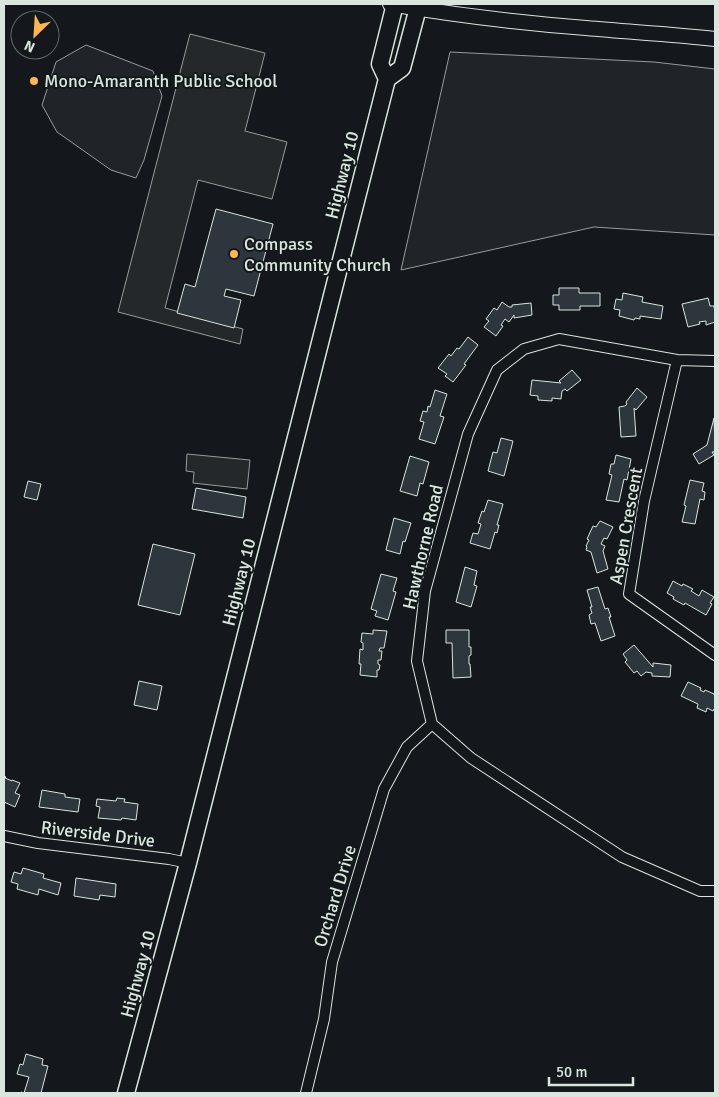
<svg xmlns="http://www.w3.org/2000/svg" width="719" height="1097" font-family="Signika,sans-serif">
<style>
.green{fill:#202428;stroke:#939e99}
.parking{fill:#24282b;stroke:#939e99}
.building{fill:#2c363c;stroke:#d8e6dc}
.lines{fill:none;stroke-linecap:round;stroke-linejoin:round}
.minor-casing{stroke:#d8e6dc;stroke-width:12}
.secondary-casing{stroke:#d8e6dc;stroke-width:16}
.trunk-casing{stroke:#d8e6dc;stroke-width:19}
.minor{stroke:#14181c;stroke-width:10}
.secondary{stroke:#14181c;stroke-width:14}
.trunk{stroke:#14181c;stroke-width:16}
.poi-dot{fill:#ffb74d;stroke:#14181c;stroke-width:2}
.labels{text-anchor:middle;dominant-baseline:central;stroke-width:4;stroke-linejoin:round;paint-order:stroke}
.poi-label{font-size:18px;fill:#d8e6dc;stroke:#14181c;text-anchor:start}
.street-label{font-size:18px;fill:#d8e6dc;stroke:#14181c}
</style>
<rect width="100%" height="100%" fill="#14181c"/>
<path class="green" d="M86,45L153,71L162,96L144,160L136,178L111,170L57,132L42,105L56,62Z
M450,52L654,62L715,69V235L594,227L401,270Z"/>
<path class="parking" d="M190,34L265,53L245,131L287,142L272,199L198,180L165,308L243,329L240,344L118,312Z
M187,454L250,460L247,489L193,483L194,472L186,471Z"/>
<path class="building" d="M216,209L273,224L254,296L226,289L224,296L241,300L234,328L177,313L185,284L195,287Z
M559,288H579V293H600V306H580V310H559V305H553V295H559Z
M623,293L643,297L642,302L663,306L661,319L640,316V319L635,318L634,320L619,316L620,310L614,309L616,299L622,300Z
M708,298L710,306H714L715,313V324V322L706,325V321L699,322L700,324L688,327L682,304Z
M502,302L509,307H512V305L531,303L532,315L514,318V315L509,322L505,319L501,325L503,326L496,336L484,327L489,321L486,319L494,308L497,310Z
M468,337L478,345L464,364L466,365L453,382L445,376L447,374L438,368L449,354L451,356L457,348L459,349Z
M572,370L581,380L567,391L565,389L562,391L561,399L552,398V401L538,400V396L530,395L532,380L561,383L559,381Z
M637,388L647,397L636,410L634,408L636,436L621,437L619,407L625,406L627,404L626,402Z
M435,390L447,394L440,416L444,417L435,444L419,439L424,422L420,421L423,411L427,412L428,406L430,407Z
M714,418L715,449L714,452H712L714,455L699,464L693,454L707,445Z
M501,438L513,441L504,476L488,471L493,452L497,453Z
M616,455L631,459L627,480L624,479L619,502L606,500L612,475L609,474L611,464H614Z
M410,456L429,462L423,484L420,483L417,496L400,491Z
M690,480L704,483L702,491L705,492L704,500L700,499L695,524L682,522L686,506L684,505Z
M28,481L41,484L37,500L24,497Z
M196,488L246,497L243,518L192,509Z
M488,500L503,504L497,525H499L497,533L495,532L490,549L470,543L473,533L478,534L481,524L478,523L482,511L484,512Z
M394,518L411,523L405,542L403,541L400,554L386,550Z
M600,521L613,527L607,539L604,538L601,544L605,546L603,551L608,569L597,573L591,552L586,550L587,547L586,546L589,540L587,539L593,526L596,527Z
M153,544L195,554L180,615L138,605Z
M465,567L477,571L474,585L477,586L471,607L456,602Z
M381,574L397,578L393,591L396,592L388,620L375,616L377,611L371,609Z
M673,581L682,586L683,584L693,589L691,591L699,596L702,590L714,597L710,603L712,604L706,615L685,603L684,605L673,599L674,597L667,593Z
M598,587L605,609L608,608L611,617H609L615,636L601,641L595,623L591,624L589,615L592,613L590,607H592L587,590Z
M373,630L387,631L384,648H380L379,651H382L381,660H378V664L380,665L379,670H377V677L360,675L361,664H359L360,649L363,650V643L361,642L362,633L373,634Z
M446,630H469V647H471V655L469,656V664H470L471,677L453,678L452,643H446Z
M634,645L653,667V663L671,665L670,677L652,676V673L646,672L641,676L637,671L634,673L625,662L627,660L623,654Z
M139,681L162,686L157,710L134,705Z
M688,682L701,688L700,690L704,692L705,690L714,694V695L715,696V710L714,709L713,711L707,708L706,712L697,708L698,704L681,696Z
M4,776L6,777L5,778L12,781V780L20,783L15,793L20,795L15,807L4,802Z
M42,790L65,794V797L80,799L78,812L39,807Z
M117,798L125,799L124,802L138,804L136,820L122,818L121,820L98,818L100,807L96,806L97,799L116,801Z
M23,868L44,874L43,878L61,883L58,895L39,889L38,895L17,889L18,884L11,882L14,872L21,874Z
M76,878L116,884L115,897L100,895L99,900L74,896Z
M26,1054L43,1059L42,1065L48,1066L41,1093H20L21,1092L24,1093L29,1077L17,1074L20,1064L23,1065Z"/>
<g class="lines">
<g class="minor-casing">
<path id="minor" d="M677,360L644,501L629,594L715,655
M715,361L677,360L559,339L524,349L497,370L468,434L425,591L417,661L432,724L471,758L622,857L700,891H715
M4,836L38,843L169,859L188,863
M306,1093L324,1019L332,962L384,789L407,747L432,724"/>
</g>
<g class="secondary-casing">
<path id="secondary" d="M390,4C455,15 521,23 586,28C629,32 672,34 715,39"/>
</g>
<g class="trunk-casing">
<path id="trunk" d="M387,79L402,68L419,4
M126,1093L188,863L387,79L380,64L395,4"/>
</g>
<use href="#minor" class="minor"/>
<use href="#secondary" class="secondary"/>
<use href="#trunk" class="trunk"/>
</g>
<g class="poi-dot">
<circle cx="34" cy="81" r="5"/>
<circle cx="234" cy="254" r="5"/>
</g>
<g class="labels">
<g class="poi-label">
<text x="44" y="81">Mono-Amaranth Public School</text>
<text x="244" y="244">Compass<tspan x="244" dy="21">Community Church</tspan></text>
</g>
<g class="street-label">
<text transform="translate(342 175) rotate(-76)">Highway 10</text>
<text transform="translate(626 526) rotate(-80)">Aspen Crescent</text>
<text transform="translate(423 547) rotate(-77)">Hawthorne Road</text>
<text transform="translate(239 582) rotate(-76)">Highway 10</text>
<text transform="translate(98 834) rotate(7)">Riverside Drive</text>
<text transform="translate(335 896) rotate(-73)">Orchard Drive</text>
<text transform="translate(138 974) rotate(-75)">Highway 10</text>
</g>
</g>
<rect width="719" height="1097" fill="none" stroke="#d8e6dc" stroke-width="10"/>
<g transform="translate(35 35) rotate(205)"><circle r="24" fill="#14181c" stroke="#626a69"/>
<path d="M0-4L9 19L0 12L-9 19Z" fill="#ffb74d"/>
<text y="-8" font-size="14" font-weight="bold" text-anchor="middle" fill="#d8e6dc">N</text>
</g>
<path d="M549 1077v8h84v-8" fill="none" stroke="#d8e6dc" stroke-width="2.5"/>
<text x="556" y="1077" font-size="15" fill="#d8e6dc" stroke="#14181c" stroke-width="4" paint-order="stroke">50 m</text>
</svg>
